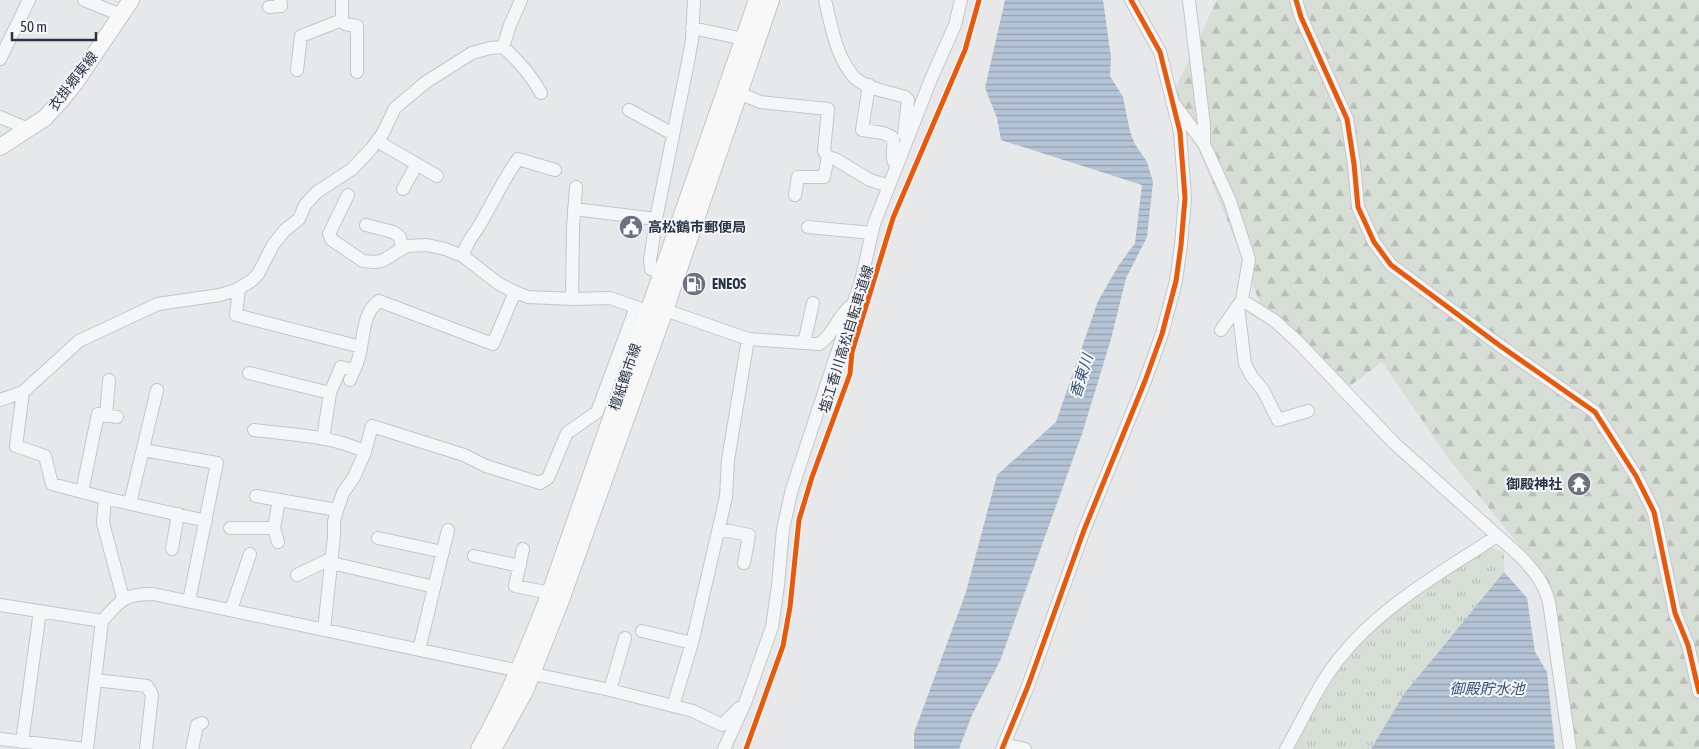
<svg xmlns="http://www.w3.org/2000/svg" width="1699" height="749" font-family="'Asap Condensed','Noto Sans JP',sans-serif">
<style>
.grass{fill:url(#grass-tufts)}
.forest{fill:url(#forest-firs)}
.water{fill:url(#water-rules)}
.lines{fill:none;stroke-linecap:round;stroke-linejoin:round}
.minor-casing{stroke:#c4c6c8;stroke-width:14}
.major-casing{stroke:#c2c5c8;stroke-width:18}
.minor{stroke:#f5f6f7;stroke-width:12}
.major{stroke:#f8f8f8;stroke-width:16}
.cycleway-casing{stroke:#f4f6f9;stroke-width:8}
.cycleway{stroke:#e8590c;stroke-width:5}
.labels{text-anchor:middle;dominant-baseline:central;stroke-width:4;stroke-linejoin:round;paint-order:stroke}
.street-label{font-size:14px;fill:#2b3445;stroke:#f4f6f9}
.poi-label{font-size:14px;font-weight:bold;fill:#2b3445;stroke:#f4f6f9;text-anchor:start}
.water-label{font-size:15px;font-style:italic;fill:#34527a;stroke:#f4f6f9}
</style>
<defs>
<pattern id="grass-tufts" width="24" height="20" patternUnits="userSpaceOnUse" patternTransform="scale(1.25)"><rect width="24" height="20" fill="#d6ded6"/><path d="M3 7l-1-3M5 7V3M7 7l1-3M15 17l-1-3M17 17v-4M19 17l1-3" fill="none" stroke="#b8bfb9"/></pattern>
<pattern id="forest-firs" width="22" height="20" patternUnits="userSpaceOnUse" patternTransform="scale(1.25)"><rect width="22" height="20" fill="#d6ded6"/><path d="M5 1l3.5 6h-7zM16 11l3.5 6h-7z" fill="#b8bfb9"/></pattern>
<pattern id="water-rules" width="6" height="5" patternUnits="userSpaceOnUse" patternTransform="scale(1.25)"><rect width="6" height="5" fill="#b4c4d5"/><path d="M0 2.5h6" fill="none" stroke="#93a0af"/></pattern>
</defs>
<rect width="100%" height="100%" fill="#e6e8ea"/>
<path class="grass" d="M1486,546L1504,552V572L1404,694L1371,749H1290L1332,672L1400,603Z"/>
<path class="forest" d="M1217,0H1699V749H1569L1568,724L1533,562L1448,458L1382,362L1339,394L1263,311L1175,89Z"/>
<path class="water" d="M1005,0H1103L1111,57L1110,76L1123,97L1130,132L1135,144L1147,162L1153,182L1147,237L1126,278L1111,339L1082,434L1000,661L972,715L959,749H914V733L966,592L997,475L1056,422L1098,301L1119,265L1135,243L1142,185L1001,140L997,118L985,88Z
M1504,572L1527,598L1535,652L1547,672L1555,749H1371L1404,694Z"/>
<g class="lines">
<g class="minor-casing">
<path id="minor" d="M84,0L121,15
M342,0V20L345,24L357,26V72
M825,0C831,25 836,57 854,77C866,89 890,92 905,97L908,100L904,135
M1189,0L1204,125V144
M1296,0L1301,17L1347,119L1354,164L1358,207L1374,242L1391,265L1499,345L1595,412L1636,476L1654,512L1675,613L1688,645L1699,692
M269,7L281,6L280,0
M692,28L744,39
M503,47C519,61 531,75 541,93
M0,59L29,0
M297,70L301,36L342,20
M869,85L862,130L883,133L892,137C896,146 890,154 894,162
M739,93L760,102L828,109L824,151L828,157L835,159L870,180L889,186
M1175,105L1204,144L1230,201L1249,259L1242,300L1221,330
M629,110L673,134
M0,117L28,129
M377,141L437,176
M403,189L417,164
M348,195L329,234L332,240L363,261L374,262L382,261L407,246L427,245L445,249L463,256L499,284L515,292L528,297L575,299L610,298L644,310
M795,195L798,177H824L828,157
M574,209L656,219
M366,225L393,232L400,237L402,249
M808,227L872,233
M463,256C466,243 472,237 479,226C492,204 503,180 518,159L555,170
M671,275L651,269L650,261L656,219L688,62L692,40L694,0
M239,288L236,315L361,347
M572,299L573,228L576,187
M1242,300L1275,321L1299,343L1394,443L1521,557C1534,571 1544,583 1549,602L1570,749
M1238,306L1245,364L1252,377L1263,390L1278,420L1308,411
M657,309L665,310L748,339L819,344C834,335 837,316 851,306
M804,343L813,303
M249,373L330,393
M350,380C353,372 357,365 359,357C364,338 362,313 379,301L493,344L515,292
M23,392L16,446L45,456L52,484L105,498L103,523L123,598
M0,400L23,392L79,341L158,304L220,295L236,290L251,281L258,274L273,245L285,230L299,219L305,205L317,192L352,169L371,149L383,133L395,108L426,82L472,53L490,48L503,47L510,25L521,0
M106,416L109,380
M254,430C290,435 333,435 365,452
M323,439L330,393L341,367L353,370
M143,450L217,463L189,601
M82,492L98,414L117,417
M256,496L337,510
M105,498L206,521
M130,503L157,390
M230,528H274
M719,529L749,535L744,563
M378,538L443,552
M278,542L274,528L279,500
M172,549L178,514
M523,549L515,586L550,593
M474,556L520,566
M297,575L328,560L336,564L434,587
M0,605L102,621C121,600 123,594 153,594L610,690L693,711L722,725L739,708
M231,610L250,554
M324,630L334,536V521L337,510L343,493L354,477L365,452L372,426L464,455L486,466L540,483L548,478L567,433L597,412L636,307
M642,631L692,643
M419,650L448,530
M95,680L147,686L152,695L146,749
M610,690L625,638
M673,706L692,643L726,497L728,460L748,339
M0,739L86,749
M22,742L40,611
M1004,744L1025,749
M87,749L102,621
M192,749L197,725L202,723
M724,749L745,703L772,627L778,585L783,529L792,489L861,281L874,224L931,79L955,25L961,0
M1002,749L1028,686L1084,530L1145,381L1162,334L1176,281L1181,245L1185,198L1180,132L1160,52L1131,0
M1286,749C1303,719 1317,687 1338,660C1380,606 1441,573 1497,536"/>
</g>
<g class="major-casing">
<path id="major" d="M0,147L45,118L62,99L75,83L131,0
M479,749C508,699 529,646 550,593L757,0
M493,749L525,691L561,600L665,310L771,0"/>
</g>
<use href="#minor" class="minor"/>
<use href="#major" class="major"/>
<g class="cycleway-casing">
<path id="cycleway" d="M1296,0L1301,17L1347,119L1354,164L1358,207L1374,242L1391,265L1499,345L1595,412L1636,476L1654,512L1675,613L1688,645L1699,692
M746,749L783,646L790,607L799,520L812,477L850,374L852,352L893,218L965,50L979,0
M1002,749L1028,686L1084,530L1145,381L1162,334L1176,281L1181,245L1185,198L1180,132L1160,52L1131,0"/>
</g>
<use href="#cycleway" class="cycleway"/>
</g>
<defs>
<g id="civic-disc" transform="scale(1.25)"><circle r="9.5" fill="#6c737f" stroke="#f4f6f9"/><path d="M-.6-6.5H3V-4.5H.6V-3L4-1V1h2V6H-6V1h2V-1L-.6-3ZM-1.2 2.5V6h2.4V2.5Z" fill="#fff"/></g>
<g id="fuel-disc" transform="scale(1.25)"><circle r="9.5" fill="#6c737f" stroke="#f4f6f9"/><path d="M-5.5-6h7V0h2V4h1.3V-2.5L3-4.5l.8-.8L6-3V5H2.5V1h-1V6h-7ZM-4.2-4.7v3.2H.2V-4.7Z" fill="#fff"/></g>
<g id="temple-disc" transform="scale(1.25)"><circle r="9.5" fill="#6c737f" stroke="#f4f6f9"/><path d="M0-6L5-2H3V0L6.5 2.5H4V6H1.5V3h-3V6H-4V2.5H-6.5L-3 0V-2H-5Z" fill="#fff"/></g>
</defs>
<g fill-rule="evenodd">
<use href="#civic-disc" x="631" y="227"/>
<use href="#fuel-disc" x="694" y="284"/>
<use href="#temple-disc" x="1579" y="484"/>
</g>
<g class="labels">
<g class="street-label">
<text transform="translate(73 81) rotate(-52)">衣掛郷東線</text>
<text transform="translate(846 339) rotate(-73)">塩江香川高松自転車道線</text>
<text transform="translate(625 377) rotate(-71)">檀紙鶴市線</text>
</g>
<g class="poi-label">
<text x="648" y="227">高松鶴市郵便局</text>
<text x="712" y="284">ENEOS</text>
<text x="1562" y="484" text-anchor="end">御殿神社</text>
</g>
<g class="water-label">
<text transform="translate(1081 376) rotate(-73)">香東川</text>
<text x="1487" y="688">御殿貯水池</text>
</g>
</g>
<path d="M12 32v8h84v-8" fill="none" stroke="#2b3445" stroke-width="2.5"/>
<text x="20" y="32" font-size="15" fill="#2b3445" stroke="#f4f6f9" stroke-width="4" paint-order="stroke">50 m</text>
</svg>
